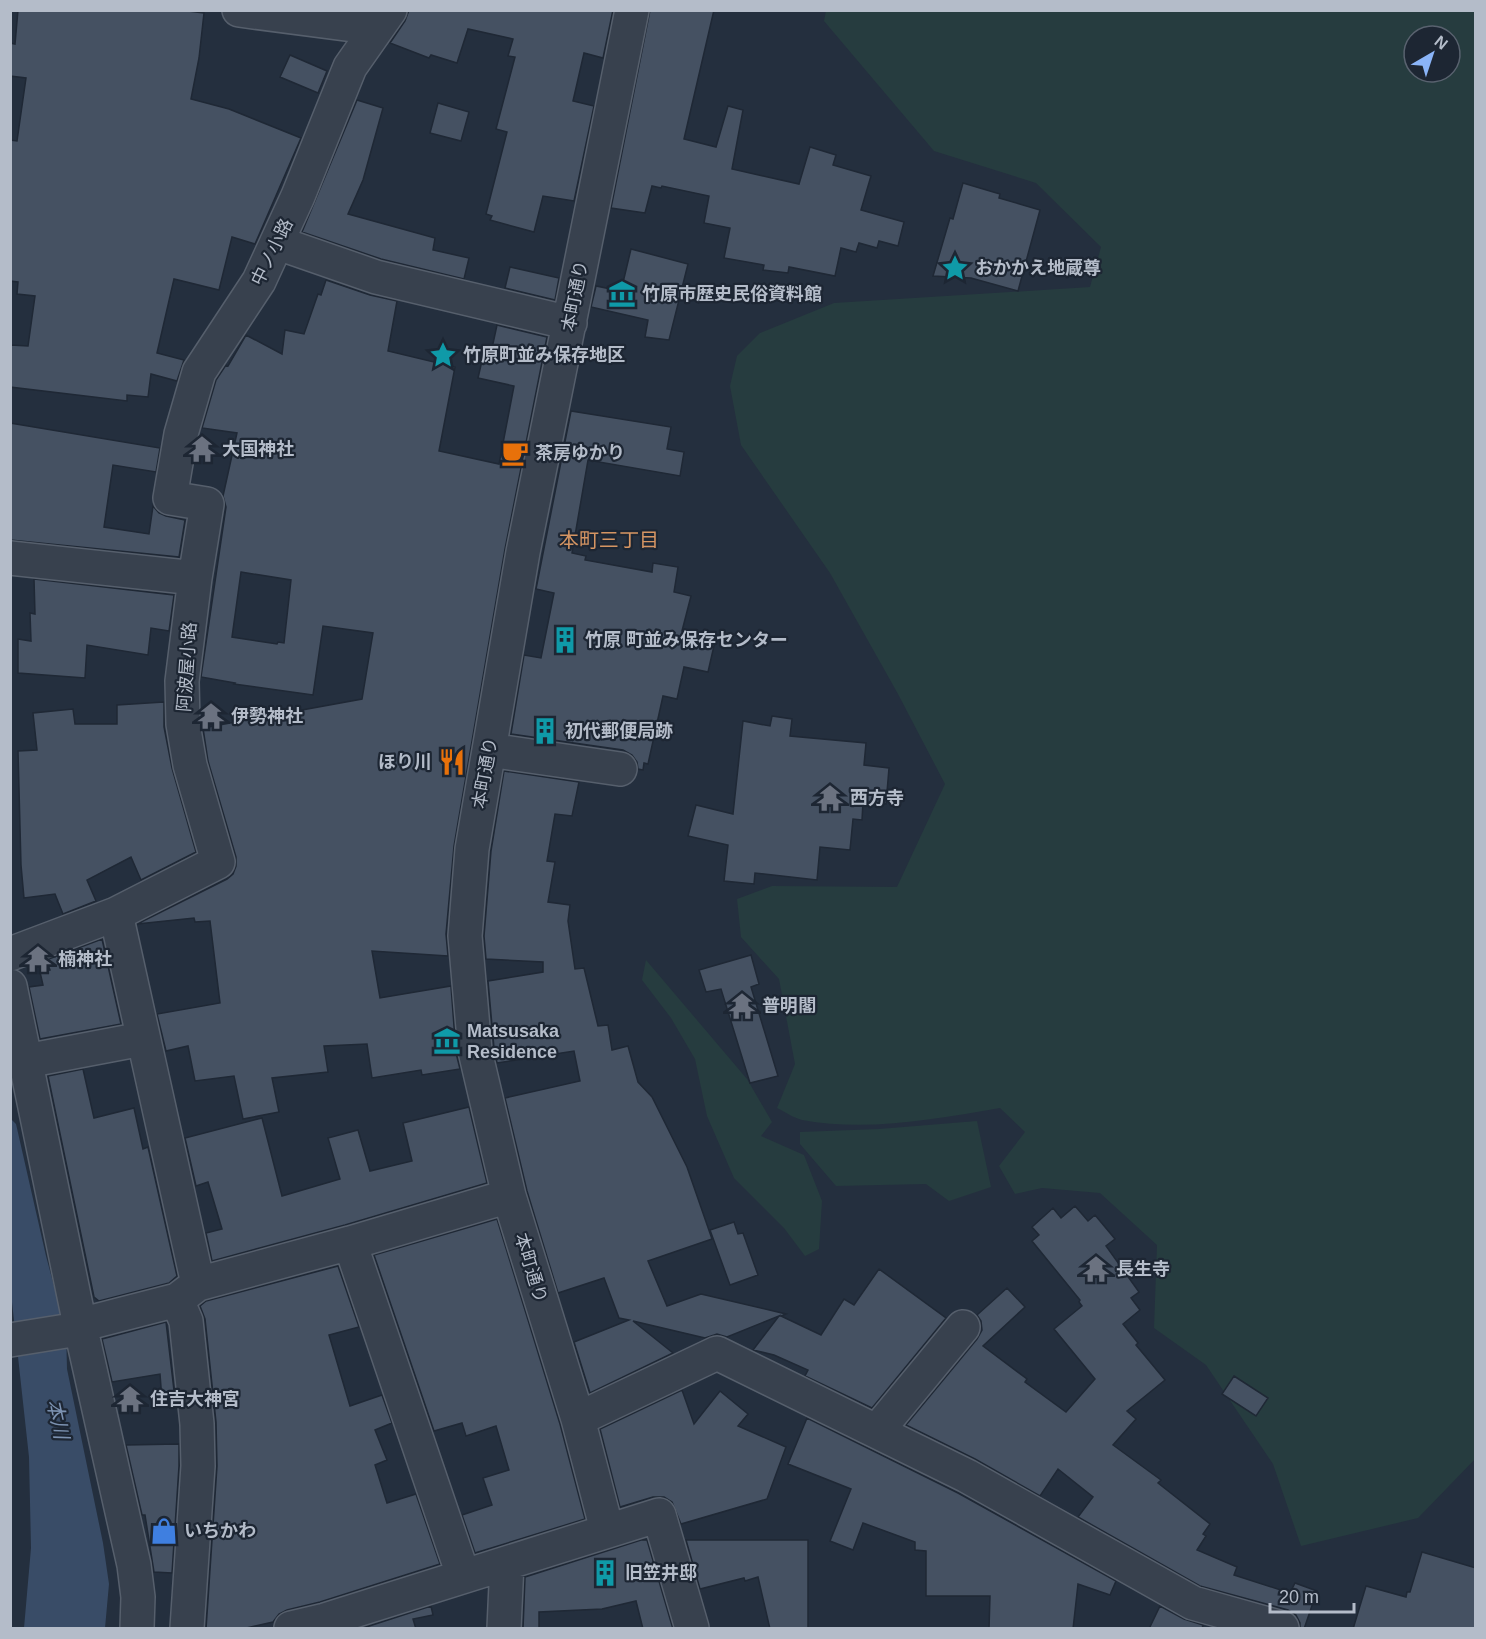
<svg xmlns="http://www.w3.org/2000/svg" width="1486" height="1639" font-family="Arial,'Noto Sans JP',sans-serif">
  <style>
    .green { fill: #263c3f; fill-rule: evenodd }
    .water { fill: #394c67 }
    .building { fill: #455162; stroke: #1f2835; stroke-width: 1.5; fill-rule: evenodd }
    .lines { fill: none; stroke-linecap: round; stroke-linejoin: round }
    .minor-casing { stroke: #565f6c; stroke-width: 36 }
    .minor { stroke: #38414e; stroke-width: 33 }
    .labels { text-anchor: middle; stroke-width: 4.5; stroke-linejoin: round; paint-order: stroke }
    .street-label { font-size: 18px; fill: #b4bcc9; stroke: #1d2633 }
    .poi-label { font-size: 18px; font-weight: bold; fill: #b4bcc9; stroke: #1d2633; text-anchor: start }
    .neighbourhood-label { font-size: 20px; fill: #d59563; stroke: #1d2633 }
    .water-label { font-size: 20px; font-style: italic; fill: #7c92b1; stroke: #1d2633 }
  </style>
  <rect width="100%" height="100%" fill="#242f3e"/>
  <path class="green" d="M 826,11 L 1475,11 L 1476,1458 L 1418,1518 L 1301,1546 L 1273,1464 L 1206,1365 L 1154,1328 L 1157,1245 L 1100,1193 L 1042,1188 L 1015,1194 L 999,1166 L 1025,1132 L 1000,1108 C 936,1119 867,1132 802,1120 C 794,1118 785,1112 777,1108 L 795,1064 L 779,979 L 741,937 L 737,899 L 772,886 L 897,887 L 945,784 L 898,694 L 830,573 L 741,445 L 730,386 L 737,356 L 760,333 L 834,303 L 1090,287 L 1101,247 L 1036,183 L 934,151 L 824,21 ZM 1414,36 L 1450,36 L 1450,72 L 1414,72 Z
    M 646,960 L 747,1079 L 772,1122 L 761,1136 L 804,1155 L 822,1201 L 819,1249 L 805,1256 L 784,1228 L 734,1178 L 707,1116 L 695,1059 L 671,1018 L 642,980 Z
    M 977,1121 L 991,1187 L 949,1201 L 926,1184 L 836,1186 L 800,1144 L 800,1132 L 879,1129 Z"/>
  <path class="water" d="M 10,1118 L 16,1124 L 46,1256 L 66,1331 L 67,1369 L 103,1543 L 109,1584 L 105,1628 L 24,1628 L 31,1548 L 29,1457 L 11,1293 Z"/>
  <path class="building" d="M 18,10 L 180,10 L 204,13 L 199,58 L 191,99 L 229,109 L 301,138 L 255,244 L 232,237 L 219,290 L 174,279 L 157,353 L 184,360 L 177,381 L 151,374 L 148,397 L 127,395 L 127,401 L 10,387 L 10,345 L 28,346 L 35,296 L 17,294 L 18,282 L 10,281 L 10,140 L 17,141 L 26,78 L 10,76 L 10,43 L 15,44 Z
    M 409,10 L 613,10 L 603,58 L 584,53 L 573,101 L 594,106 L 574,201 L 543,196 L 534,232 L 490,220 L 492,216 L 486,214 L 507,132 L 496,129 L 515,57 L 508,56 L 513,39 L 468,29 L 457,63 L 431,55 L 429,58 L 390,43 L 405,21 Z
    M 650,10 L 714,10 L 684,139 L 716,147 L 728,106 L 743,110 L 732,169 L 799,184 L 810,147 L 836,155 L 833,165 L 871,176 L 861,210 L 904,222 L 898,246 L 879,241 L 877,248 L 859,243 L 856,252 L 841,248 L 835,276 L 789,267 L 788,273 L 763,270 L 764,265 L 724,258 L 730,228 L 704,223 L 709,196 L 662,186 L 661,188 L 652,186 L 645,213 L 611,208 Z
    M 290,55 L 327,71 L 318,93 L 280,77 Z
    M 357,100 L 383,108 L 363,180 L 348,214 L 435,238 L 433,250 L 469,258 L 464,279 L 381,259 L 302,232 Z
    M 438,103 L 469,112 L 461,141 L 430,133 Z
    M 963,183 L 1000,194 L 999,198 L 1040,210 L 1018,291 L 971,278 L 933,276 L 950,218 L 953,219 Z
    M 631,249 L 688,264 L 669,340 L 645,337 L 648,320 L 591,307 L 596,286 L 621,291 Z
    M 510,267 L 559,278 L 555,300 L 505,288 Z
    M 326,280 L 370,295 L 397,301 L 388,351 L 455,367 L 439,451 L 499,464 L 514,386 L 478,378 L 484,352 L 491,353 L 497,325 L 547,337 L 505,549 L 454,846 L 446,934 L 448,956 L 372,951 L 380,998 L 451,986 L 456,1053 L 460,1069 L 422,1075 L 421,1070 L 372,1078 L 367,1044 L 324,1046 L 328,1072 L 272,1078 L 279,1112 L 243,1119 L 234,1076 L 195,1081 L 188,1046 L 166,1051 L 157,1014 L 220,1003 L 210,921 L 195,922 L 194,918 L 137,924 L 227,879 L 233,874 L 236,866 L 236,857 L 208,761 L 203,728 L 362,699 L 373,633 L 323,626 L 313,695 L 234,684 L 235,683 L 201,677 L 226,507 L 223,496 L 237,433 L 202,428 L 216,380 L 226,365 L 228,366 L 246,335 L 282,354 L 285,330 L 304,334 L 318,294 L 321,295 ZM 241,572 L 291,580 L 284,643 L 278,642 L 277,644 L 232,637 Z
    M 571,411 L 671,427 L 667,449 L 684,452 L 680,476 L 588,460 L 572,553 L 586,556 L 585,560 L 652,572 L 653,563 L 678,567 L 674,592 L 691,596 L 682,631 L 716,637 L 708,672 L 684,667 L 677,699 L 663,696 L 648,764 L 644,763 L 643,770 L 638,769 L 637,762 L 632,755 L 623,750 L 511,734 L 524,655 L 541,658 L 554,593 L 536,589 Z
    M 10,423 L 160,448 L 156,472 L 113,465 L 104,527 L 149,534 L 153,506 L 159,513 L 166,516 L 185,520 L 179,557 L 10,540 Z
    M 34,579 L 174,595 L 169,631 L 151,628 L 148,655 L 87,645 L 85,678 L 18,673 L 18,639 L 31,641 L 30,613 L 35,614 Z
    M 164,702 L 164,727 L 172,768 L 196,852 L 141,880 L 131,857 L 87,880 L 96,901 L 63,914 L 55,894 L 24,898 L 21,865 L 18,751 L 37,750 L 33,713 L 73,709 L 75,724 L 117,724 L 117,705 Z
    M 772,716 L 792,719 L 790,736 L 866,743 L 864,765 L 889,768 L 886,804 L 863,802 L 862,820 L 853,819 L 850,850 L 820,847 L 817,880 L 755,873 L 754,884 L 724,881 L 728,845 L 688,836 L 696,805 L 733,814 L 743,721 L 770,726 Z
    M 504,771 L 579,782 L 572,816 L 555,814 L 547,861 L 555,862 L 548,902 L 570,905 L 568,921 L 575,969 L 584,968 L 598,1026 L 608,1025 L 612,1050 L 628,1046 L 638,1082 L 652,1097 L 687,1167 L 712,1239 L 648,1261 L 667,1306 L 701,1294 L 786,1314 L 781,1316 L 821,1335 L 844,1299 L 854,1305 L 879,1269 L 946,1318 L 872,1408 L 805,1376 L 808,1370 L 774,1355 L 753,1350 L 779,1316 L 727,1337 L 717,1334 L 705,1338 L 633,1321 L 673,1353 L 590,1393 L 574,1342 L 629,1320 L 619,1318 L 604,1278 L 558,1293 L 527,1191 L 505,1098 L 580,1081 L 574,1051 L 497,1063 L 494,1048 L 488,981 L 543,972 L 543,962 L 486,959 L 484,936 L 491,851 Z
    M 102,939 L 121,1024 L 40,1039 L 29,987 L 43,985 L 40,972 L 50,970 L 46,960 Z
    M 751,955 L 759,984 L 751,987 L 778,1076 L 750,1083 L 721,989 L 706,992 L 699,970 Z
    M 83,1069 L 94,1118 L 134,1108 L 143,1149 L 148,1147 L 177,1276 L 169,1283 L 99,1301 L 94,1297 L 48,1076 Z
    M 469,1107 L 487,1183 L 345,1225 L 212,1261 L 206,1233 L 222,1229 L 208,1182 L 196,1186 L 185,1138 L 262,1118 L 282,1196 L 340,1179 L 328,1138 L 358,1130 L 370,1171 L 412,1161 L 403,1123 Z
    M 1075,1206 L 1088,1221 L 1095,1215 L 1115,1239 L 1106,1246 L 1139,1292 L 1131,1298 L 1140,1310 L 1123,1324 L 1138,1343 L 1136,1345 L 1165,1380 L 1127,1411 L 1136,1419 L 1113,1445 L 1161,1480 L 1158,1483 L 1210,1524 L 1203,1534 L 1206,1536 L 1197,1550 L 1237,1567 L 1234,1575 L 1290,1593 L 1295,1583 L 1317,1591 L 1304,1629 L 1300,1629 L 1300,1623 L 1296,1615 L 1288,1610 L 1200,1586 L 1078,1517 L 1093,1497 L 1058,1469 L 1040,1496 L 975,1459 L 906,1425 L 977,1339 L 982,1330 L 981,1321 L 977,1315 L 1007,1288 L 1025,1307 L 983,1346 L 1027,1379 L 1025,1382 L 1066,1412 L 1095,1379 L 1054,1329 L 1082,1306 L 1079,1302 L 1080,1300 L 1032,1241 L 1039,1235 L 1032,1227 L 1053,1208 L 1061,1218 Z
    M 497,1219 L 560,1424 L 585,1519 L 475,1553 L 462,1515 L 492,1505 L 483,1478 L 509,1470 L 496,1426 L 466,1436 L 462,1423 L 434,1431 L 374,1255 Z
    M 734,1222 L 738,1234 L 743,1233 L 758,1275 L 730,1285 L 710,1230 Z
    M 338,1266 L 359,1327 L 329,1335 L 350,1406 L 382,1395 L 392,1423 L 375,1430 L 387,1460 L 375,1465 L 387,1503 L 416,1494 L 440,1564 L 320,1602 L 287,1610 L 279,1614 L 273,1622 L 242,1629 L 206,1629 L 217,1466 L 216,1422 L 205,1319 L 200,1306 L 206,1301 Z
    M 166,1322 L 175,1399 L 162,1400 L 160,1374 L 112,1382 L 102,1339 Z
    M 1234,1376 L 1268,1398 L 1256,1416 L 1222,1394 Z
    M 682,1390 L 694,1424 L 720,1391 L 748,1414 L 738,1426 L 786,1447 L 767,1499 L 681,1524 L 672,1502 L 664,1497 L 653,1497 L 620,1507 L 600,1429 Z
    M 807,1418 L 958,1493 L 1116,1581 L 1110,1595 L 1078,1584 L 1073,1629 L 989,1629 L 990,1596 L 926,1596 L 926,1551 L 915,1550 L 915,1542 L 863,1523 L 853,1550 L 830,1541 L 851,1489 L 788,1464 Z
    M 179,1444 L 179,1466 L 172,1573 L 154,1572 L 145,1515 L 142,1515 L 126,1445 Z
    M 641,1540 L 647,1540 L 673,1629 L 643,1629 L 636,1601 L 602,1609 L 539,1612 L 539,1629 L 523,1629 L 525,1577 Z
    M 686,1540 L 808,1540 L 808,1629 L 770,1629 L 758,1577 L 745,1581 L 744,1578 L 700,1589 Z
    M 1422,1552 L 1476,1568 L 1476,1629 L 1353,1629 L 1366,1586 L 1406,1597 L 1407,1592 L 1410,1592 Z
    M 431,1606 L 433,1615 L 413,1619 L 416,1629 L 360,1629 Z
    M 1160,1606 L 1184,1619 L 1203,1625 L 1202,1629 L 1149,1629 Z"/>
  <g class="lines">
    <defs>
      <path id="minor" d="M 239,10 L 376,28
        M 278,243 L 376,277 L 570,323
        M 10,558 L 195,578
        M 489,750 L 620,769
        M 116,914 L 198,1284
        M 10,954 L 116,914 L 218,862 L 190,765 L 183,724 L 182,681 L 195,578 L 207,504 L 170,498 L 181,434 L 199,372 L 259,281 L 298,196 L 350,67 L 390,10
        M 10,986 L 80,1325 L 134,1565 L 138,1597 L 137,1628
        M 26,1061 L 142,1039
        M 350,1243 L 463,1575
        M 177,1300 L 186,1321 L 197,1424 L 198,1466 L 187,1628
        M 10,1340 L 66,1331 L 80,1325 L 177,1300 L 198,1284 L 350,1243 L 509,1196
        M 578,1419 L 717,1353 L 967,1476 L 1193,1603 L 1282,1628
        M 877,1431 L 963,1327
        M 607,1530 L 578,1419 L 509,1196 L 475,1051 L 465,936 L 472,849 L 523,552 L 632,10
        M 291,1628 L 325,1620 L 659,1515 L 692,1628
        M 504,1628 L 507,1563"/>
    </defs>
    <use href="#minor" class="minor-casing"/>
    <use href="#minor" class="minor"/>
  </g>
  <defs>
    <symbol id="sight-bare" viewBox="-9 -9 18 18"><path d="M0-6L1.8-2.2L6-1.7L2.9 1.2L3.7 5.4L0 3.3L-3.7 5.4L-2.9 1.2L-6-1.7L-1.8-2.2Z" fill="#0f9aa8" stroke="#1d2633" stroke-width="2.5" paint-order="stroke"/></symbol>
    <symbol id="museum-bare" viewBox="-9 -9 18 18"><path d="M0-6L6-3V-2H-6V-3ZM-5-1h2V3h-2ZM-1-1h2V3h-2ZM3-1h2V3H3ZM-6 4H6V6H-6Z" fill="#0f9aa8" stroke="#1d2633" stroke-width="2.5" paint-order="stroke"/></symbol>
    <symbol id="temple-bare" viewBox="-9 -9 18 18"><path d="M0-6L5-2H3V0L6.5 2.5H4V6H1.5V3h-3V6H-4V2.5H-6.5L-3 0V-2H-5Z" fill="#6b7280" stroke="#1d2633" stroke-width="2.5" paint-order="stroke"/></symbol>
    <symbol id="cafe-bare" viewBox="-9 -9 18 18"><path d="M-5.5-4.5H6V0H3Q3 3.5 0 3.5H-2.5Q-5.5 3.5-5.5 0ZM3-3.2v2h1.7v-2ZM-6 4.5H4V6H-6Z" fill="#e8710a" stroke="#1d2633" stroke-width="2.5" paint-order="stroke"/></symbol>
    <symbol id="building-bare" viewBox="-9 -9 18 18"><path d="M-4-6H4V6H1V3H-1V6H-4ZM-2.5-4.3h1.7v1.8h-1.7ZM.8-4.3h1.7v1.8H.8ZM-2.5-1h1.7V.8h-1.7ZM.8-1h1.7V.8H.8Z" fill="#0f9aa8" stroke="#1d2633" stroke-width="2.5" paint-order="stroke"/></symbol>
    <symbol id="restaurant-bare" viewBox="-9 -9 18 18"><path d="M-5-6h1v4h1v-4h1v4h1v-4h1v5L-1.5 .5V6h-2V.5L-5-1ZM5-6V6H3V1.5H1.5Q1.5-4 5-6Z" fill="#e8710a" stroke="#1d2633" stroke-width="2.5" paint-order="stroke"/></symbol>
    <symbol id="shop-bare" viewBox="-9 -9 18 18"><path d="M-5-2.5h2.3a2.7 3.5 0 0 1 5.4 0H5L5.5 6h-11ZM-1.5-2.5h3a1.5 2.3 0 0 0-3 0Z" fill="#3f7fe0" stroke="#1d2633" stroke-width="2.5" paint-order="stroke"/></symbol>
  </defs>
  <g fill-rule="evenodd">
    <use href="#sight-bare" x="936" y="249" width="38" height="38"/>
    <use href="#museum-bare" x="603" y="275" width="38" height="38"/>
    <use href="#sight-bare" x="424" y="336" width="38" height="38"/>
    <use href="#temple-bare" x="183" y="430" width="38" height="38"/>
    <use href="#cafe-bare" x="496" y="434" width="38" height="38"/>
    <use href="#building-bare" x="546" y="621" width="38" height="38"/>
    <use href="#temple-bare" x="192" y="697" width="38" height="38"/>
    <use href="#building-bare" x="526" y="712" width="38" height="38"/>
    <use href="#restaurant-bare" x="433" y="743" width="38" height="38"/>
    <use href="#temple-bare" x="811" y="779" width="38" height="38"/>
    <use href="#temple-bare" x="19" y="940" width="38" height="38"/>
    <use href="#temple-bare" x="723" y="987" width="38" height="38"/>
    <use href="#museum-bare" x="428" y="1022" width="38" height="38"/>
    <use href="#temple-bare" x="1077" y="1250" width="38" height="38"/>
    <use href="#temple-bare" x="111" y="1380" width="38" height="38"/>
    <use href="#shop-bare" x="145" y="1512" width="38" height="38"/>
    <use href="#building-bare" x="586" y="1554" width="38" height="38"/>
  </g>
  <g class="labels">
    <g class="street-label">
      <text transform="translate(272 252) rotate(-64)" y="6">中ノ小路</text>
      <text transform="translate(575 296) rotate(-79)" y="6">本町通り</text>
      <text transform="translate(187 667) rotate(-86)" y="6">阿波屋小路</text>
      <text transform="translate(485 773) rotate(-80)" y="6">本町通り</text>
      <text transform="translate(531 1268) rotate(73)" y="6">本町通り</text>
    </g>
    <g class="poi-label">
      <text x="975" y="274">おかかえ地蔵尊</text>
      <text x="642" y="300">竹原市歴史民俗資料館</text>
      <text x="463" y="361">竹原町並み保存地区</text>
      <text x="222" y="455">大国神社</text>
      <text x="535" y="459">茶房ゆかり</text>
      <text x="585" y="646">竹原 町並み保存センター</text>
      <text x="231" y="722">伊勢神社</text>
      <text x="565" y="737">初代郵便局跡</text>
      <text x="432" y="768" text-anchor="end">ほり川</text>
      <text x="850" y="804">西方寺</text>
      <text x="58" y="965">楠神社</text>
      <text x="762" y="1012">普明閣</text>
      <text x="467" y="1037">Matsusaka<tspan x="467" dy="21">Residence</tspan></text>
      <text x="1116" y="1275">長生寺</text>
      <text x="150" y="1405">住吉大神宮</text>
      <text x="184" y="1537">いちかわ</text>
      <text x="625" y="1579">旧笠井邸</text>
    </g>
    <g class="neighbourhood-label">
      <text x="609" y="547">本町三丁目</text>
    </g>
    <g class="water-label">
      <text transform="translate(58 1419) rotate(78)" y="7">本川</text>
    </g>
  </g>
  <rect width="1486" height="1639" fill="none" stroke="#b4bcc9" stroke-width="24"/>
  <g transform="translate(1432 54) rotate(39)"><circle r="28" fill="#1d2633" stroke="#59626f" stroke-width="1.5"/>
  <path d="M0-4.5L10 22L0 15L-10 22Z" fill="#8ab4f8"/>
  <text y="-9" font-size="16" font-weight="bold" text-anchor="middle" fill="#b4bcc9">N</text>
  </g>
  <path d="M1270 1603v9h84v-9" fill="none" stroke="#b4bcc9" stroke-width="3"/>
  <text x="1279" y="1603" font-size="18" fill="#b4bcc9" stroke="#1d2633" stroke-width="4.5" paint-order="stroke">20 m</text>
</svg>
